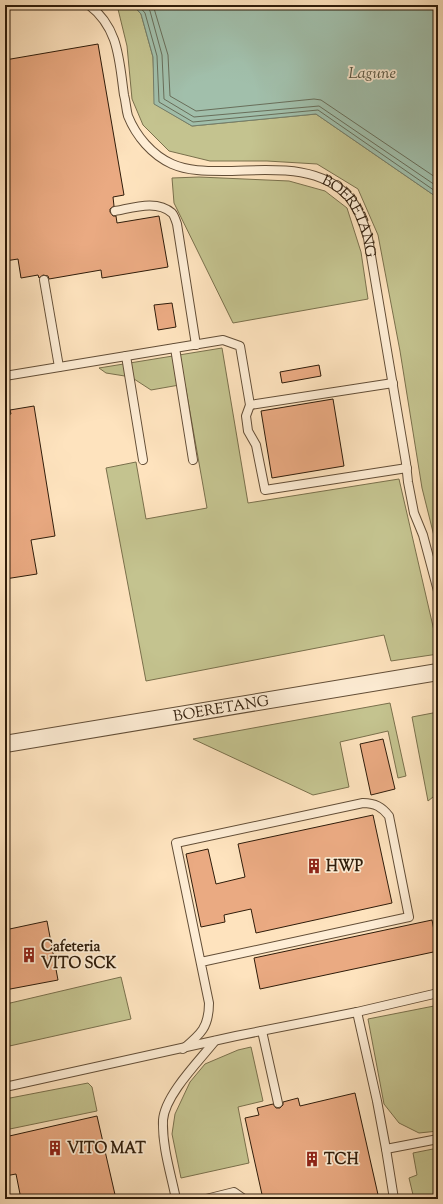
<svg xmlns="http://www.w3.org/2000/svg" width="443" height="1204" font-family="'Sorts Mill Goudy',serif">
  <style>
    .green { fill: #c4c38f; stroke: #7a704c }
    .water { fill: #a1bfab; stroke: #737e6b }
    .lines { fill: none; stroke-linecap: round; stroke-linejoin: round }
    .shore { stroke: #686e5a; stroke-width: 1 }
    .building { fill: #eaaa82; stroke: #2f1c0a }
    .service-casing { stroke: #634e37; stroke-width: 10 }
    .minor-casing { stroke: #634e37; stroke-width: 18 }
    .service { stroke: #feedd5; stroke-width: 8 }
    .minor { stroke: #feedd5; stroke-width: 16 }
    .labels { text-anchor: middle; stroke-width: 3.5; stroke-linejoin: round; paint-order: stroke }
    .street-label { font-size: 15px; fill: #2f1c0a; stroke: #feedd5 }
    .poi-label { font-size: 15px; font-weight: bold; fill: #2f1c0a; stroke: #feedd5; text-anchor: start }
    .water-label { font-size: 16px; font-style: italic; fill: #575542; stroke: #feedd5 }
  </style>
  <rect width="100%" height="100%" fill="#fee3be"/>
  <filter id="stains"><feTurbulence type="fractalNoise" baseFrequency=".005" numOctaves="4"/><feColorMatrix values="0 0 0 0 .2 0 0 0 0 .09 0 0 0 0 .02 0 0 0 .5 -.17"/></filter>
  <radialGradient id="worn" r=".72"><stop offset=".6" stop-color="#630" stop-opacity="0"/><stop offset="1" stop-color="#630" stop-opacity=".3"/></radialGradient>
  <path class="green" d="M 117,5 L 133,5 L 141,14 L 153,57 L 155,104 L 192,126 L 316,114 L 438,198 L 438,552 L 422,488 L 400,351 L 378,235 L 358,189 L 317,164 L 267,161 L 210,161 L 169,151 L 143,125 L 132,99 L 127,46 Z
    M 199,177 L 289,181 L 325,191 L 347,208 L 361,252 L 368,299 L 233,323 L 174,203 L 172,178 Z
    M 222,348 L 248,503 L 399,479 L 438,648 L 438,654 L 391,661 L 384,635 L 146,681 L 106,468 L 136,462 L 146,519 L 207,508 L 185,384 L 151,390 L 131,377 L 106,373 L 99,368 Z
    M 390,703 L 406,776 L 398,778 L 388,731 L 340,742 L 349,787 L 313,795 L 193,739 Z
    M 438,712 L 438,793 L 428,801 L 412,717 Z
    M 121,977 L 131,1019 L 5,1047 L 5,1026 L 9,1025 L 6,1004 Z
    M 434,1006 L 438,1024 L 438,1037 L 434,1038 L 438,1057 L 438,1131 L 419,1133 L 399,1123 L 384,1104 L 368,1019 Z
    M 251,1047 L 263,1101 L 238,1107 L 249,1163 L 181,1178 L 172,1134 L 175,1114 L 190,1082 L 205,1064 L 238,1050 Z
    M 88,1083 L 92,1087 L 97,1111 L 5,1130 L 5,1099 Z
    M 438,1148 L 438,1199 L 414,1199 L 409,1178 L 417,1175 L 413,1153 Z"/>
  <path class="water" d="M 133,5 L 438,5 L 438,198 L 316,114 L 192,126 L 154,104 L 153,57 L 141,14 Z"/>
  <g class="lines">
    <path class="shore" d="M 138,5 L 145,13 L 157,56 L 159,102 L 193,122 L 318,110 L 438,193
      M 145,5 L 150,11 L 162,55 L 164,99 L 194,117 L 319,106 L 438,187
      M 153,5 L 168,55 L 170,96 L 196,111 L 314,99 L 321,100 L 438,179"/>
  </g>
  <path class="building" d="M 98,44 L 124,195 L 113,197 L 114,206 L 110,209 L 110,212 L 113,216 L 116,216 L 117,223 L 159,216 L 168,267 L 102,278 L 101,270 L 49,279 L 48,276 L 43,275 L 39,278 L 38,275 L 21,278 L 18,259 L 5,261 L 5,60 Z
    M 172,303 L 176,327 L 158,330 L 154,305 Z
    M 319,365 L 321,376 L 282,383 L 280,372 Z
    M 333,399 L 344,466 L 272,478 L 261,411 Z
    M 34,406 L 55,536 L 31,540 L 37,574 L 5,579 L 5,415 L 11,414 L 10,410 Z
    M 383,739 L 395,789 L 371,795 L 360,744 Z
    M 373,815 L 392,903 L 256,933 L 251,909 L 224,915 L 225,922 L 201,927 L 186,854 L 208,849 L 216,884 L 245,877 L 238,844 Z
    M 432,920 L 438,951 L 260,989 L 254,958 Z
    M 47,921 L 58,980 L 5,990 L 5,930 Z
    M 355,1093 L 379,1199 L 263,1199 L 245,1118 L 259,1115 L 257,1108 L 273,1104 L 276,1108 L 280,1108 L 283,1105 L 283,1102 L 298,1098 L 300,1106 Z
    M 97,1116 L 116,1199 L 21,1199 L 16,1174 L 5,1176 L 5,1137 Z"/>
  <g class="lines">
    <defs>
      <g id="service">
        <path id="s1" d="M 89,5 C 119,28 119,60 124,95 C 126,102 126,109 128,116 C 136,136 152,155 172,164 C 188,171 206,171 223,171 C 265,171 317,162 349,197 C 359,209 364,224 368,238 L 406,463 L 408,482 L 414,513 L 423,535 L 438,591"/>
        <path d="M 115,211 C 132,208 157,199 172,213 C 174,215 176,221 177,224 L 196,345"/>
        <path d="M 44,280 L 59,367"/>
        <path d="M 175,348 L 193,460"/>
        <path d="M 126,356 L 143,460"/>
        <path d="M 5,376 L 223,340 L 240,346 L 250,405 L 246,416 L 248,431 L 256,445 L 265,490 L 407,468"/>
        <path d="M 250,405 L 393,383"/>
        <path d="M 357,1012 L 377,1101 L 386,1149 L 438,1139"/>
        <path d="M 262,1031 L 278,1103"/>
        <path d="M 183,1049 C 201,1034 209,1027 209,1003 L 176,843 L 363,803 C 375,803 382,807 389,816 L 409,917 L 201,962"/>
        <path d="M 5,1087 L 236,1036 L 357,1012 L 438,993"/>
        <path d="M 386,1149 L 394,1199"/>
        <path d="M 176,1199 C 171,1174 162,1147 163,1120 C 165,1095 199,1061 215,1041"/>
        <path d="M 206,1199 L 234,1192 L 244,1199"/>
      </g>
      <g id="minor">
        <path id="s2" d="M 5,744 L 438,672"/>
      </g>
    </defs>
    <use href="#service" class="service-casing"/>
    <use href="#minor" class="minor-casing"/>
    <use href="#service" class="service"/>
    <use href="#minor" class="minor"/>
  </g>
  <defs>
    <symbol id="building-bare" viewBox="-9 -9 18 18"><path d="M-4-6H4V6H1V3H-1V6H-4ZM-2.5-4.3h1.7v1.8h-1.7ZM.8-4.3h1.7v1.8H.8ZM-2.5-1h1.7V.8h-1.7ZM.8-1h1.7V.8H.8Z" fill="#8f2418" stroke="#feedd5" stroke-width="2.5" paint-order="stroke"/></symbol>
  </defs>
  <g fill-rule="evenodd">
    <use href="#building-bare" x="303" y="855" width="22" height="22"/>
    <use href="#building-bare" x="18" y="944" width="22" height="22"/>
    <use href="#building-bare" x="44" y="1137" width="22" height="22"/>
    <use href="#building-bare" x="301" y="1148" width="22" height="22"/>
  </g>
  <g class="labels">
    <g class="street-label">
      <text dy="5" stroke="none"><textPath href="#s1" startOffset="389">BOERETANG</textPath></text>
      <text dy="5" stroke="none"><textPath href="#s2" startOffset="219">BOERETANG</textPath></text>
    </g>
    <g class="poi-label">
      <text x="326" y="871">HWP</text>
      <text x="41" y="951">Cafeteria<tspan x="41" dy="17">VITO SCK</tspan></text>
      <text x="67" y="1153">VITO MAT</text>
      <text x="324" y="1164">TCH</text>
    </g>
    <g class="water-label">
      <text x="372" y="78">Lagune</text>
    </g>
  </g>
  <rect width="443" height="1204" fill="none" stroke="#fee3be" stroke-width="20"/>
  <rect x="6" y="6" width="431" height="1192" fill="none" stroke="#2f1c0a" stroke-width="2"/>
  <rect x="10" y="10" width="423" height="1184" fill="none" stroke="#2f1c0a"/>
  <rect width="100%" height="100%" filter="url(#stains)"/>
  <rect width="100%" height="100%" fill="url(#worn)"/>
</svg>
